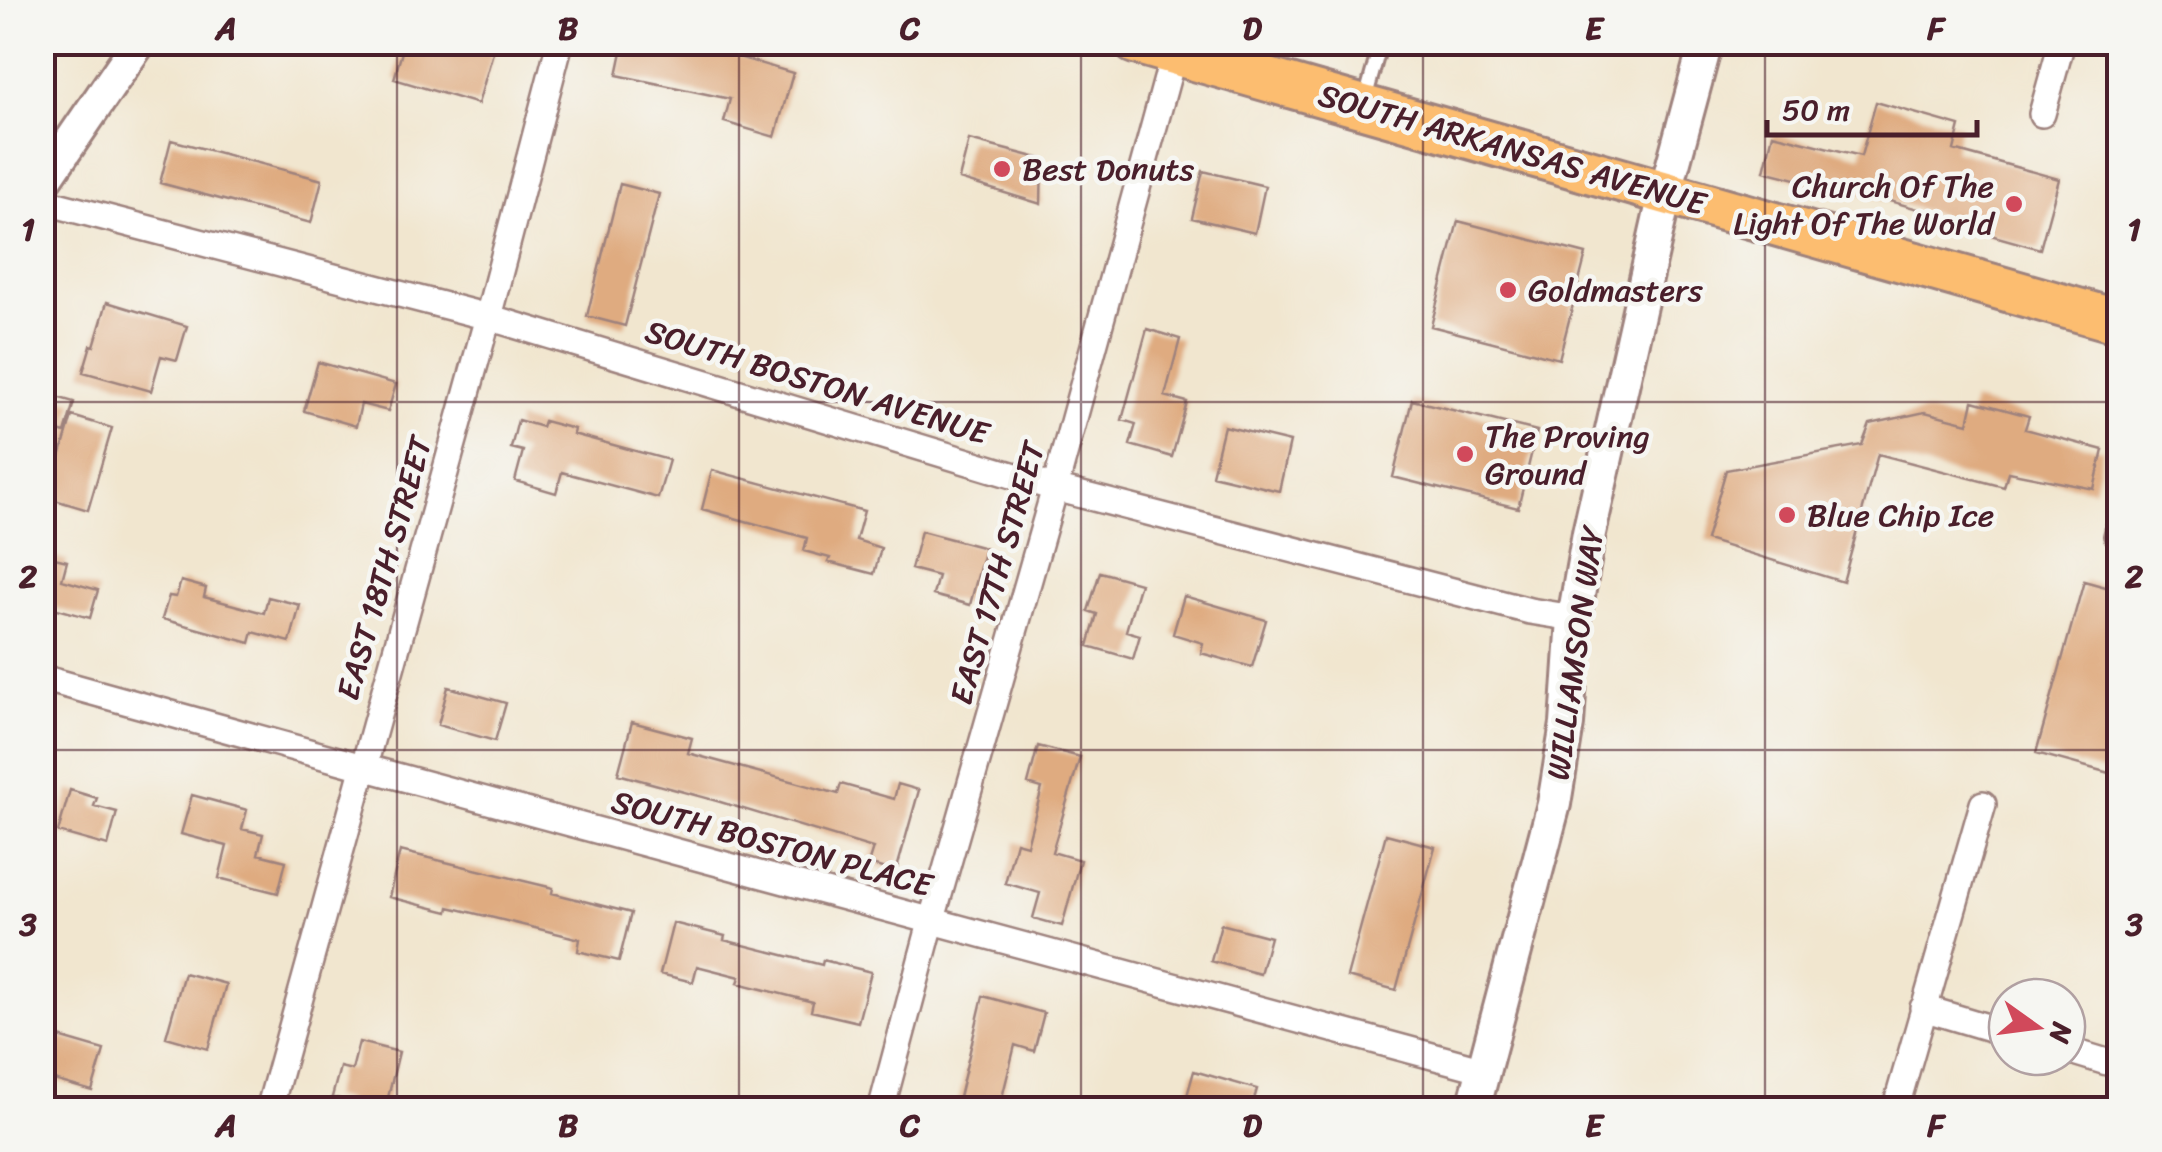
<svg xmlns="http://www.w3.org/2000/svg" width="2162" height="1152" font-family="Sriracha,sans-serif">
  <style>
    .building { fill: #dfab80 }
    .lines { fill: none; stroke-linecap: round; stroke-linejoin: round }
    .service-casing { stroke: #9e827d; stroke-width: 18 }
    .minor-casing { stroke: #9e827d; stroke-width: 30 }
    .tertiary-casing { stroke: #9e827d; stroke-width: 38 }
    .trunk-casing { stroke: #9e827d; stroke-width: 48 }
    .service { stroke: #fff; stroke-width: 12 }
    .minor { stroke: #fff; stroke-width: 25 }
    .tertiary { stroke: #fff; stroke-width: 32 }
    .trunk { stroke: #fcbd6f; stroke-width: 42 }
    .grid { fill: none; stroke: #4a1f2b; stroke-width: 2.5; stroke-opacity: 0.55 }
    .poi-dot { fill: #d1495b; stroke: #f6f6f2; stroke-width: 4 }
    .labels { text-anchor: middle; stroke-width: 9; stroke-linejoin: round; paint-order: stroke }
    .street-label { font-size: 32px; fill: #4a1f2b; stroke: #f6f6f2 }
    .poi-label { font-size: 32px; fill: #4a1f2b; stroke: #f6f6f2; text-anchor: start }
    .neatline { fill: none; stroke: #4a1f2b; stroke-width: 4 }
    .grid-label { font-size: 32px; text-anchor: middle; font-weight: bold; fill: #4a1f2b }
  </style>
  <rect width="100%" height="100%" fill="#f6f6f2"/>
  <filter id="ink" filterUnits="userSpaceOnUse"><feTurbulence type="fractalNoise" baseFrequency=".01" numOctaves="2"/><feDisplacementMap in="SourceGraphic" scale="20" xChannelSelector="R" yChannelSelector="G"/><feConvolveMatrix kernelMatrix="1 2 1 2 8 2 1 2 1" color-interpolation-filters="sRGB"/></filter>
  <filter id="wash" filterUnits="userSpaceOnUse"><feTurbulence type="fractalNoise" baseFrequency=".0048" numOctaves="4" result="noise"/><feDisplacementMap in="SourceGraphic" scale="40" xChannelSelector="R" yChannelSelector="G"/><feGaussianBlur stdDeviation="2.25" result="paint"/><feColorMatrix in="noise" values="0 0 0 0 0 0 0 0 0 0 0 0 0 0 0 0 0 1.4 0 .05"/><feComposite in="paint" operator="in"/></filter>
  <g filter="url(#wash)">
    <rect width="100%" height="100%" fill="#f1e6cf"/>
    <g id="blocks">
      <path class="building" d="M 405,42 L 496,42 L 478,104 L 394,79 Z
        M 624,42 L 670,42 L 735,56 L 793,73 L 775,137 L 724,122 L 730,99 L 617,75 Z
        M 1876,102 L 1960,126 L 1954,150 L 2059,179 L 2040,249 L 1969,229 L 1971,224 L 1844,188 L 1843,191 L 1764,171 L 1773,134 L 1861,156 Z
        M 171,140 L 322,180 L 311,223 L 160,183 Z
        M 969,140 L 1042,159 L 1041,204 L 959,179 Z
        M 1203,171 L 1265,186 L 1255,233 L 1192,218 Z
        M 620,184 L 659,194 L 625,326 L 587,316 Z
        M 1458,221 L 1586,254 L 1559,359 L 1431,326 Z
        M 107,302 L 187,326 L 177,360 L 161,356 L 151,391 L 83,372 L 91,345 L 94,346 Z
        M 1147,329 L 1180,339 L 1165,396 L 1187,402 L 1172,457 L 1130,445 L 1136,424 L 1122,420 Z
        M 318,362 L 396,384 L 388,411 L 361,404 L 356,426 L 304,411 Z
        M 46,394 L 74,402 L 65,433 L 42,427 L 42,406 Z
        M 1412,400 L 1537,431 L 1518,508 L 1393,477 Z
        M 1973,401 L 2029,416 L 2025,429 L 2103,450 L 2094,489 L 2008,472 L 2004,487 L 1878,454 L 1843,582 L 1706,540 L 1726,470 L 1862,445 L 1870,424 L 1925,412 L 1968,423 Z
        M 72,416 L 112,428 L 88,510 L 48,498 Z
        M 518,420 L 542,427 L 544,421 L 574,429 L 573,434 L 669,460 L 658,498 L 562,472 L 556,493 L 515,481 L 523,451 L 511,448 Z
        M 1224,426 L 1290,442 L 1279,491 L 1212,475 Z
        M 712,470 L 864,511 L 856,540 L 881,548 L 874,574 L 828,562 L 830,558 L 804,551 L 807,538 L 702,509 Z
        M 921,531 L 985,548 L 970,605 L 933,595 L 938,576 L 911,569 Z
        M 42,555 L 67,561 L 62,580 L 98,590 L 90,618 L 54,608 L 49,625 L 42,624 Z
        M 1100,572 L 1140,583 L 1126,631 L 1140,635 L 1133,659 L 1088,646 L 1097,614 L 1088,611 Z
        M 181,581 L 206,588 L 204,597 L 264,613 L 268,597 L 300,605 L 290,642 L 253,632 L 250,643 L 162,619 L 169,596 L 176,597 Z
        M 2084,581 L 2120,591 L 2120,776 L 2036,753 Z
        M 1184,596 L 1266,620 L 1252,667 L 1201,653 L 1203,643 L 1173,634 Z
        M 448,687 L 506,703 L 495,741 L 438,725 Z
        M 632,722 L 692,738 L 688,753 L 838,794 L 841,784 L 894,799 L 898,784 L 919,790 L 896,872 L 868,864 L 873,848 L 717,801 L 618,774 Z
        M 1038,746 L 1080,757 L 1052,852 L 1080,860 L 1062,926 L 1033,918 L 1040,893 L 1005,883 L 1016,842 L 1027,845 L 1042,788 L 1028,784 Z
        M 70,790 L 97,798 L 94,806 L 117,812 L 108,846 L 58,832 Z
        M 192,795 L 247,810 L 242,829 L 263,834 L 258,854 L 286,861 L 278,893 L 219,878 L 227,846 L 181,834 Z
        M 1386,834 L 1435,847 L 1396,990 L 1347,977 Z
        M 400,851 L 553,888 L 552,893 L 631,913 L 619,961 L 578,951 L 580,939 L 449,907 L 448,912 L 389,897 Z
        M 673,923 L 725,936 L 724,940 L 822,965 L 823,960 L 871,972 L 858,1022 L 811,1011 L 813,1002 L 738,983 L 740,977 L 697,966 L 693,982 L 660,974 Z
        M 1221,924 L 1270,937 L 1260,974 L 1211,961 Z
        M 184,973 L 226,984 L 208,1049 L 166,1037 Z
        M 983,996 L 1044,1013 L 1034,1051 L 1015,1045 L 999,1110 L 956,1110 Z
        M 59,1037 L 104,1050 L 92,1091 L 47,1078 Z
        M 359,1042 L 399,1052 L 385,1110 L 345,1110 L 347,1101 L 332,1097 L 340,1067 L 352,1070 Z
        M 1194,1071 L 1257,1089 L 1251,1110 L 1183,1110 Z"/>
    </g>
  </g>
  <g filter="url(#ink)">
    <use href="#blocks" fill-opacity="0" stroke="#9e827d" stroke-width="2.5"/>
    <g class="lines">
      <defs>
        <path id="service" d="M 1364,103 L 1381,42
          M 2120,497 L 2111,536 L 2120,547"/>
        <path id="minor" d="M 2042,114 L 2062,42
          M 42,201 L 488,317 L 1055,488 L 1530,611 L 1574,618
          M 42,678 L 363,767 L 1484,1070
          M 1923,1008 L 2007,1033
          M 2067,1050 L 2120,1066
          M 269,1110 L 488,317 L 560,42
          M 881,1110 L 932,919 L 1055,488 L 1174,53
          M 1895,1110 L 1983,804"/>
        <path id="tertiary" d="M 42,184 L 139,42
          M 1473,1110 L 1554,804 L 1567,724 L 1574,618 L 1589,533 L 1665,194 L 1706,42"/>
        <path id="trunk" d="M 1135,42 L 2120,322"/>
      </defs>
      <use href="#service" class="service-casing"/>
      <use href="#minor" class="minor-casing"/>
      <use href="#tertiary" class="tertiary-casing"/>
      <use href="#trunk" class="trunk-casing"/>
      <use href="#service" class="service"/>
      <use href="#minor" class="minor"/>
      <use href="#tertiary" class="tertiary"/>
      <use href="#trunk" class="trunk"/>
    </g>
  </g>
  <path class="grid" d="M 397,42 L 397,1110M 739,42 L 739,1110M 1081,42 L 1081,1110M 1423,42 L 1423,1110M 1765,42 L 1765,1110M 42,402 L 2120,402M 42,750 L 2120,750"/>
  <g class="poi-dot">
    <circle cx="1002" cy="169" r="10"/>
    <circle cx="2014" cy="204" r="10"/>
    <circle cx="1508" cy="290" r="10"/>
    <circle cx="1465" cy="454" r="10"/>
    <circle cx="1787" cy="515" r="10"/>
  </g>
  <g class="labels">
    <g class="street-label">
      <text transform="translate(1512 149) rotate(16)" y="11">SOUTH ARKANSAS AVENUE</text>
      <text transform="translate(817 382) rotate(17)" y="11">SOUTH BOSTON AVENUE</text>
      <text transform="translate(384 568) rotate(-74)" y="11">EAST 18TH STREET</text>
      <text transform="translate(997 573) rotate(-74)" y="11">EAST 17TH STREET</text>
      <text transform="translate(1575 653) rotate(-82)" y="11">WILLIAMSON WAY</text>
      <text transform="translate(772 843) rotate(15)" y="11">SOUTH BOSTON PLACE</text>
    </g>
    <g class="poi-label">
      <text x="1022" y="180">Best Donuts</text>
      <text x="1994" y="197" text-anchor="end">Church Of The<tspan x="1994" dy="37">Light Of The World</tspan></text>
      <text x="1528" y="301">Goldmasters</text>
      <text x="1485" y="447">The Proving<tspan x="1485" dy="37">Ground</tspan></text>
      <text x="1807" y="526">Blue Chip Ice</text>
    </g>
  </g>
  <rect width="2162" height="1152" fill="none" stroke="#f6f6f2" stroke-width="110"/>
  <g transform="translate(2037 1027) rotate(104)"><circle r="48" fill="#f6f6f2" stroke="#b1a0a2" stroke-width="2.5"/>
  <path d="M0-8L18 38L0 25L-18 38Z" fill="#d1495b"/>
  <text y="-15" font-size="28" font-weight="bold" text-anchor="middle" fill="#4a1f2b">N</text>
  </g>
  <path d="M1767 120v15h210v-15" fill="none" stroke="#4a1f2b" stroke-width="5"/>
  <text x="1782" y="120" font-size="30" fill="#4a1f2b" stroke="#f6f6f2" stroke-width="8" paint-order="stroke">50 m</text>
  <rect x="55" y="55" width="2052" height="1042" class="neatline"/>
  <g class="grid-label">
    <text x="226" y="39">A</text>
    <text x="568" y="39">B</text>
    <text x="910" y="39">C</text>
    <text x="1252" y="39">D</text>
    <text x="1594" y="39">E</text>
    <text x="1936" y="39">F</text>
    <text x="28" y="240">1</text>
    <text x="2134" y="240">1</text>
    <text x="28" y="587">2</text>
    <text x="2134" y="587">2</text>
    <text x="28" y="935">3</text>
    <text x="2134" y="935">3</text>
    <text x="226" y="1136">A</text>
    <text x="568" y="1136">B</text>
    <text x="910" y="1136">C</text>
    <text x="1252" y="1136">D</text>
    <text x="1594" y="1136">E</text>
    <text x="1936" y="1136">F</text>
  </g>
</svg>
